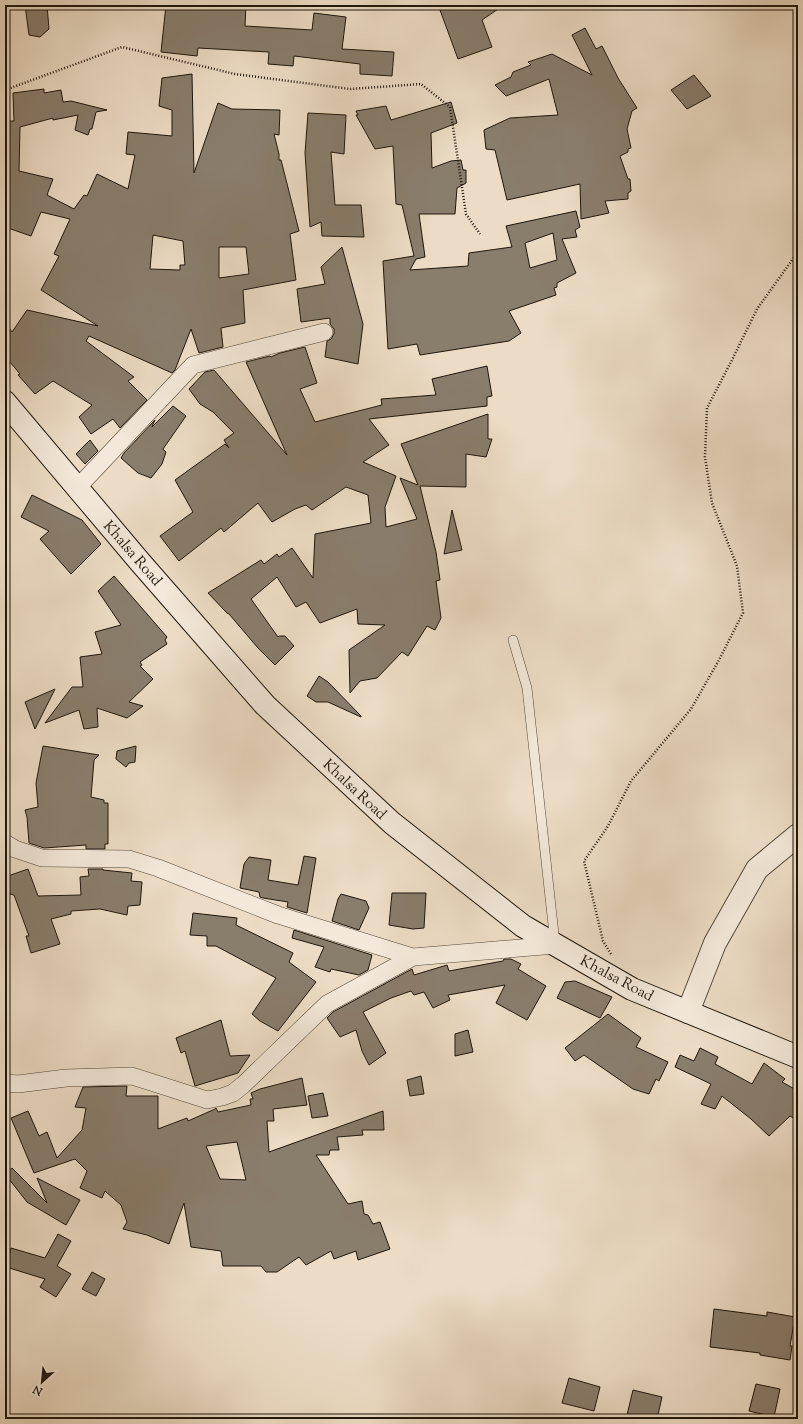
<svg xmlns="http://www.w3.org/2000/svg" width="803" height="1424" font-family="'Sorts Mill Goudy',serif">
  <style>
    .building { fill: #897d6c; stroke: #1e160c; fill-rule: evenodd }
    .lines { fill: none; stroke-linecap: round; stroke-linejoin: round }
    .service-casing { stroke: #52483a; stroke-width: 10 }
    .minor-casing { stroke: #52483a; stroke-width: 18 }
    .tertiary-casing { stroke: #52483a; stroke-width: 24 }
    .secondary-casing { stroke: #1e160c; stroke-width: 24 }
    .path { stroke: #1e160c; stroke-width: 2.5; stroke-dasharray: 1 2; stroke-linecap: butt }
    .service { stroke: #f3e8d9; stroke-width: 9 }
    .minor { stroke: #f3e8d9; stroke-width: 17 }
    .tertiary { stroke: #f3e8d9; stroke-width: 22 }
    .secondary { stroke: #f3e8d9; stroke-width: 22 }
    .labels { text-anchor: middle; stroke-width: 3.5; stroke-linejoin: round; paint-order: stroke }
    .street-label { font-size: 15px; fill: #1e160c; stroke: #f3e8d9 }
  </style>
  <rect width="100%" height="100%" fill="#ecdcc5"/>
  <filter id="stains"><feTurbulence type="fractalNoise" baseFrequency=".005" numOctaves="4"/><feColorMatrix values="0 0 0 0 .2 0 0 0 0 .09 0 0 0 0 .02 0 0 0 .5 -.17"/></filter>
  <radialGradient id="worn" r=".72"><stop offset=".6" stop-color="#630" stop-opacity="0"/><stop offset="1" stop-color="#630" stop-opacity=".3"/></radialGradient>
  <path class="building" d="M 25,5 L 47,5 L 49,29 L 40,37 L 29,35 Z
    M 166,5 L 246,5 L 245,26 L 312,30 L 314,13 L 346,17 L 342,49 L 394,52 L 392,76 L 360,74 L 360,64 L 294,56 L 293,66 L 268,64 L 269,52 L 198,48 L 197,56 L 161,52 Z
    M 453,5 L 504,5 L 482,20 L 492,47 L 458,59 L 440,10 Z
    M 585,28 L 596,49 L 602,46 L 618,78 L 637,108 L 632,111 L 627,129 L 631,148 L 628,149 L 628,152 L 620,156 L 628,179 L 630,179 L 631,191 L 628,193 L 628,199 L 605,201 L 609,213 L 581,219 L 580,184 L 507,200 L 495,150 L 486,149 L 484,130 L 510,118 L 558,115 L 549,79 L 506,96 L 495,85 L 511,77 L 513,72 L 531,65 L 528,62 L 552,54 L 592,75 L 572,35 Z
    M 192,74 L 194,173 L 218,103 L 232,109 L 280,110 L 279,135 L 274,134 L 279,154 L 279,160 L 281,160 L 299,231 L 290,234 L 296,280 L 243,290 L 245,323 L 221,328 L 223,347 L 199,353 L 191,329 L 175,370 L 172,373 L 89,336 L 86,341 L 134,377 L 128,381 L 147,400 L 120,428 L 113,419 L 91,434 L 79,417 L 92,405 L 53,381 L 35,394 L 18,375 L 20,374 L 5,356 L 5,322 L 12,332 L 27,310 L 98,326 L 41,290 L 59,256 L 54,254 L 70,219 L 41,212 L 31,236 L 5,227 L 5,131 L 8,121 L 14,121 L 13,93 L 44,89 L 44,93 L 61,90 L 63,102 L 71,101 L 107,110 L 96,112 L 92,129 L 90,129 L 88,135 L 75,130 L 78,115 L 53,120 L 53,118 L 20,127 L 19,171 L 53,179 L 47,195 L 74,209 L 84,195 L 87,196 L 97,174 L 128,189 L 135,155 L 126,154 L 128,132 L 172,136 L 172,110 L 159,106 L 162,78 ZM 153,235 L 183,241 L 185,265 L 180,265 L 180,270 L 150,269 ZM 219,247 L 246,247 L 249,274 L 219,278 Z
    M 694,75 L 711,96 L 687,109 L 671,90 Z
    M 451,102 L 457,123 L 431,133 L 432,168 L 451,161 L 461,160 L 463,170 L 466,170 L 466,183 L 457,188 L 455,214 L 419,214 L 425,257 L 416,259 L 410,270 L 468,266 L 469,253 L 512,247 L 506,226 L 576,211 L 580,227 L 575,230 L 577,237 L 562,239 L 576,273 L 557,283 L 557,287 L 554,288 L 556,295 L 509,311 L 521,333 L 509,341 L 420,355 L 417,344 L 388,349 L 383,261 L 414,256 L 402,205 L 396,204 L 393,146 L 375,149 L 356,115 L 358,115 L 356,111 L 386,106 L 391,120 ZM 553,233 L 557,260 L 530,268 L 525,243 Z
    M 308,113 L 346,115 L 344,154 L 331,152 L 335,205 L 361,205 L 364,237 L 322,236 L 321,222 L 310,227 L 305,153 Z
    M 342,247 L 363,324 L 358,364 L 325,357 L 327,341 L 331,339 L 334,334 L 334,329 L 330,324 L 330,318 L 301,322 L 297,289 L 325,284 L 321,267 Z
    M 305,347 L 317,383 L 300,389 L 315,422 L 382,405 L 381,399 L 436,395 L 432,379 L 487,366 L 492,396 L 487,397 L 487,406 L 369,419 L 389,445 L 363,462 L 396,476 L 385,507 L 386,527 L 417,519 L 400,478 L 418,485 L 401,444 L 488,414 L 488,439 L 492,439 L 486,457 L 466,454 L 466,487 L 420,486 L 436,552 L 440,580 L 436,581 L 441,618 L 435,630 L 427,626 L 408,656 L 402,652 L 377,678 L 360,681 L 350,693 L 349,650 L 385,625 L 358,624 L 357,609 L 320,623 L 306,602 L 296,607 L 277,577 L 251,599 L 278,637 L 279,636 L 285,636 L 294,646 L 275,665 L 258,648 L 229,614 L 227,613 L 208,593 L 261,560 L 264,564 L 277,554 L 279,557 L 292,548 L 313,578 L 315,534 L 371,523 L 368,495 L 346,487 L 312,510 L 306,505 L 295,509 L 272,522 L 258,503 L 224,532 L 221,528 L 179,561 L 160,536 L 193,512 L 175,480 L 225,444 L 229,448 L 224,440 L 234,433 L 213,412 L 200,404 L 189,389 L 205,372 L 214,370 L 287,455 L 246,362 L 270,356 L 271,357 L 280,353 Z
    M 173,406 L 186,416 L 163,449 L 166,452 L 162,464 L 151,478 L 138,473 L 121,458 L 124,453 L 155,420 L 152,427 Z
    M 90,440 L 98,451 L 85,464 L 76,454 Z
    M 32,495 L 82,520 L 101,544 L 71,574 L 40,539 L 49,531 L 21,517 Z
    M 452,510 L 462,550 L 444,554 Z
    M 114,576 L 167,637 L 165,640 L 167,644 L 140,662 L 142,665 L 140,666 L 153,679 L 129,702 L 143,706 L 127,718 L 97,708 L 98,727 L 84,729 L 79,710 L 45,723 L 72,687 L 83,687 L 80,657 L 102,654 L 95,632 L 121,625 L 98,591 Z
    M 319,676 L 328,682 L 361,716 L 361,717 L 328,702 L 316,702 L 307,696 Z
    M 55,689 L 35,729 L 25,702 Z
    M 43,746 L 99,755 L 94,760 L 91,797 L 104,800 L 104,803 L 108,803 L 108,844 L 105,844 L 105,849 L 86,849 L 86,845 L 44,848 L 29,843 L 27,817 L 25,810 L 38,807 L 36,783 Z
    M 136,746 L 135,762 L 129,763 L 126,767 L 116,759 L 117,751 Z
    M 304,856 L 316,858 L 307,913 L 287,907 L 288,902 L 263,898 L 260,897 L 259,892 L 240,888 L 244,864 L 249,857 L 271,860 L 268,880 L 298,885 Z
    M 28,869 L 38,896 L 81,895 L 80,877 L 89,876 L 88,869 L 103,869 L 103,870 L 132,873 L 131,881 L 142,882 L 140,905 L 128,906 L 127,915 L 100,909 L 71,911 L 71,914 L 51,919 L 60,944 L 31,953 L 26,936 L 29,936 L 14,895 L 10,894 L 5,883 L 5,877 Z
    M 392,893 L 426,893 L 424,928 L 413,929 L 389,925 Z
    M 341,894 L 366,901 L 369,908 L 359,930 L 332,921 L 338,899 Z
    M 193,913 L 237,918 L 236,925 L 293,953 L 289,962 L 316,982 L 278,1031 L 260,1021 L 252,1014 L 276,978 L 216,946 L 207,946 L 207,936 L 190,935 Z
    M 294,930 L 372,955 L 368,970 L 359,975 L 331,969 L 330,972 L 315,967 L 324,947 L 292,938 Z
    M 504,959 L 511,959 L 521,964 L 518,969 L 546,986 L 527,1020 L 496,1003 L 505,985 L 448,995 L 450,1000 L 433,1008 L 424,992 L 414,995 L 411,991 L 391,998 L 363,1012 L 386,1053 L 369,1065 L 362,1051 L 356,1030 L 340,1037 L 327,1018 L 333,1012 L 412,969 L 414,975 L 447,965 L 449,971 L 503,961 Z
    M 575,981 L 612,997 L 600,1018 L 557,998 L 565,982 Z
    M 608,1014 L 641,1038 L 636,1047 L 668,1062 L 659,1081 L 656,1079 L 649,1094 L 633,1089 L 584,1055 L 575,1061 L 565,1048 Z
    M 221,1020 L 230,1056 L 250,1055 L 238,1073 L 195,1086 L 185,1051 L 181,1053 L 176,1038 Z
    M 468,1030 L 473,1052 L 455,1056 L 455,1034 Z
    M 700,1048 L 718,1057 L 715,1064 L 752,1084 L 764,1063 L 785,1079 L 782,1082 L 798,1091 L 798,1121 L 790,1116 L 769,1136 L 751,1119 L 722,1096 L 715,1109 L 701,1104 L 711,1084 L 675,1067 L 680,1055 L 694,1061 Z
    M 421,1076 L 424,1094 L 410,1096 L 407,1080 Z
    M 302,1078 L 307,1105 L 273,1109 L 274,1121 L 267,1121 L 269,1152 L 383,1111 L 384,1130 L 362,1130 L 363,1135 L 337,1137 L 339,1150 L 330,1150 L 329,1155 L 316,1155 L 348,1204 L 362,1201 L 364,1214 L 368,1215 L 373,1224 L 380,1222 L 390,1249 L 358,1260 L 356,1251 L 334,1259 L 331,1251 L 306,1265 L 299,1257 L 277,1272 L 266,1272 L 261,1266 L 223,1266 L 221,1251 L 191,1247 L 184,1203 L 169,1244 L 147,1235 L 123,1229 L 127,1222 L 121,1205 L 105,1191 L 102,1198 L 80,1188 L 87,1171 L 75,1159 L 34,1173 L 11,1118 L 28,1111 L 39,1136 L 47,1132 L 57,1158 L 82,1130 L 86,1108 L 75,1107 L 83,1087 L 127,1086 L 126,1096 L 158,1096 L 158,1129 L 187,1118 L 188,1121 L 215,1109 L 216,1108 L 218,1112 L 251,1105 L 250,1099 L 253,1099 L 251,1093 L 260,1089 ZM 237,1142 L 246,1180 L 220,1179 L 206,1146 Z
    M 323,1093 L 328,1116 L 312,1118 L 308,1096 Z
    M 12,1168 L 47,1203 L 37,1178 L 80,1200 L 66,1225 L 27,1202 L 5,1174 Z
    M 58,1234 L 71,1241 L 57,1266 L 71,1274 L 56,1297 L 40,1287 L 45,1279 L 6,1267 L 11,1248 L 45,1258 Z
    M 92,1272 L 105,1279 L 96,1296 L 82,1289 Z
    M 714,1309 L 767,1316 L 767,1312 L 795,1317 L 790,1346 L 792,1346 L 790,1360 L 760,1355 L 760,1353 L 710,1347 Z
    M 569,1378 L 600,1387 L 594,1411 L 562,1403 Z
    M 756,1384 L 780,1389 L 774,1417 L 749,1411 Z
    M 633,1390 L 662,1397 L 657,1419 L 626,1419 Z"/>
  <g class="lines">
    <defs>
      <path id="service" d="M 513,640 L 527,688 L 555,943"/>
      <path id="minor" d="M 78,487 L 193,365 L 324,332
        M 5,843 L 15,849 L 42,858 L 129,859 L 158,868 L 278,915 L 413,957
        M 5,1083 L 18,1084 L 66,1078 L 132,1076 L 207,1100 L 222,1097 L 233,1093 L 243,1085 L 327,1004 L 413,957 L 556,945"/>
      <path id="tertiary" d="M 688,1012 L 715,943 L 757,869 L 798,835"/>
      <path id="secondary" d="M 5,402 L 140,562 L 265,705 L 392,823 L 523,926 L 632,989 L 798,1057"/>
    </defs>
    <use href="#service" class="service-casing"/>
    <use href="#minor" class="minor-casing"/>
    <use href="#tertiary" class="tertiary-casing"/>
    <use href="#secondary" class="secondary-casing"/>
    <path class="path" d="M 5,90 L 122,47 L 235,74 L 350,89 L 421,84 L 450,107 L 466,214 L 480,234
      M 611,954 L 603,941 L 584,861 L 608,826 L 631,781 L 691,709 L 719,660 L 743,613 L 737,566 L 712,503 L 705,457 L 707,408 L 732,360 L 757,309 L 798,252"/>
    <use href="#service" class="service"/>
    <use href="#minor" class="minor"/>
    <use href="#tertiary" class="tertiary"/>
    <use href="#secondary" class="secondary"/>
  </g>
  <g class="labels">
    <g class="street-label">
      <text transform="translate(133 553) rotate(49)" y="5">Khalsa Road</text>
      <text transform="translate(355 789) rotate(43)" y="5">Khalsa Road</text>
      <text transform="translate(617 978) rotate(28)" y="5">Khalsa Road</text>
    </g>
  </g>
  <rect width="803" height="1424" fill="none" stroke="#ecdcc5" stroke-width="20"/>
  <rect x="6" y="6" width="791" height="1412" fill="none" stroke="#1e160c" stroke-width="2"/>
  <rect x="10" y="10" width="783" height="1404" fill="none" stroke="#1e160c"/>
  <g transform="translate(42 1382) rotate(207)" stroke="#f3e8d9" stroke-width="3" paint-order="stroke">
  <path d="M0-3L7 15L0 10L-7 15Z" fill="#1e160c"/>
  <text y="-6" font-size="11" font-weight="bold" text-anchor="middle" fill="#1e160c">N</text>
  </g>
  <rect width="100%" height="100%" filter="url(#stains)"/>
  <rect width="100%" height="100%" fill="url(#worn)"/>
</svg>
